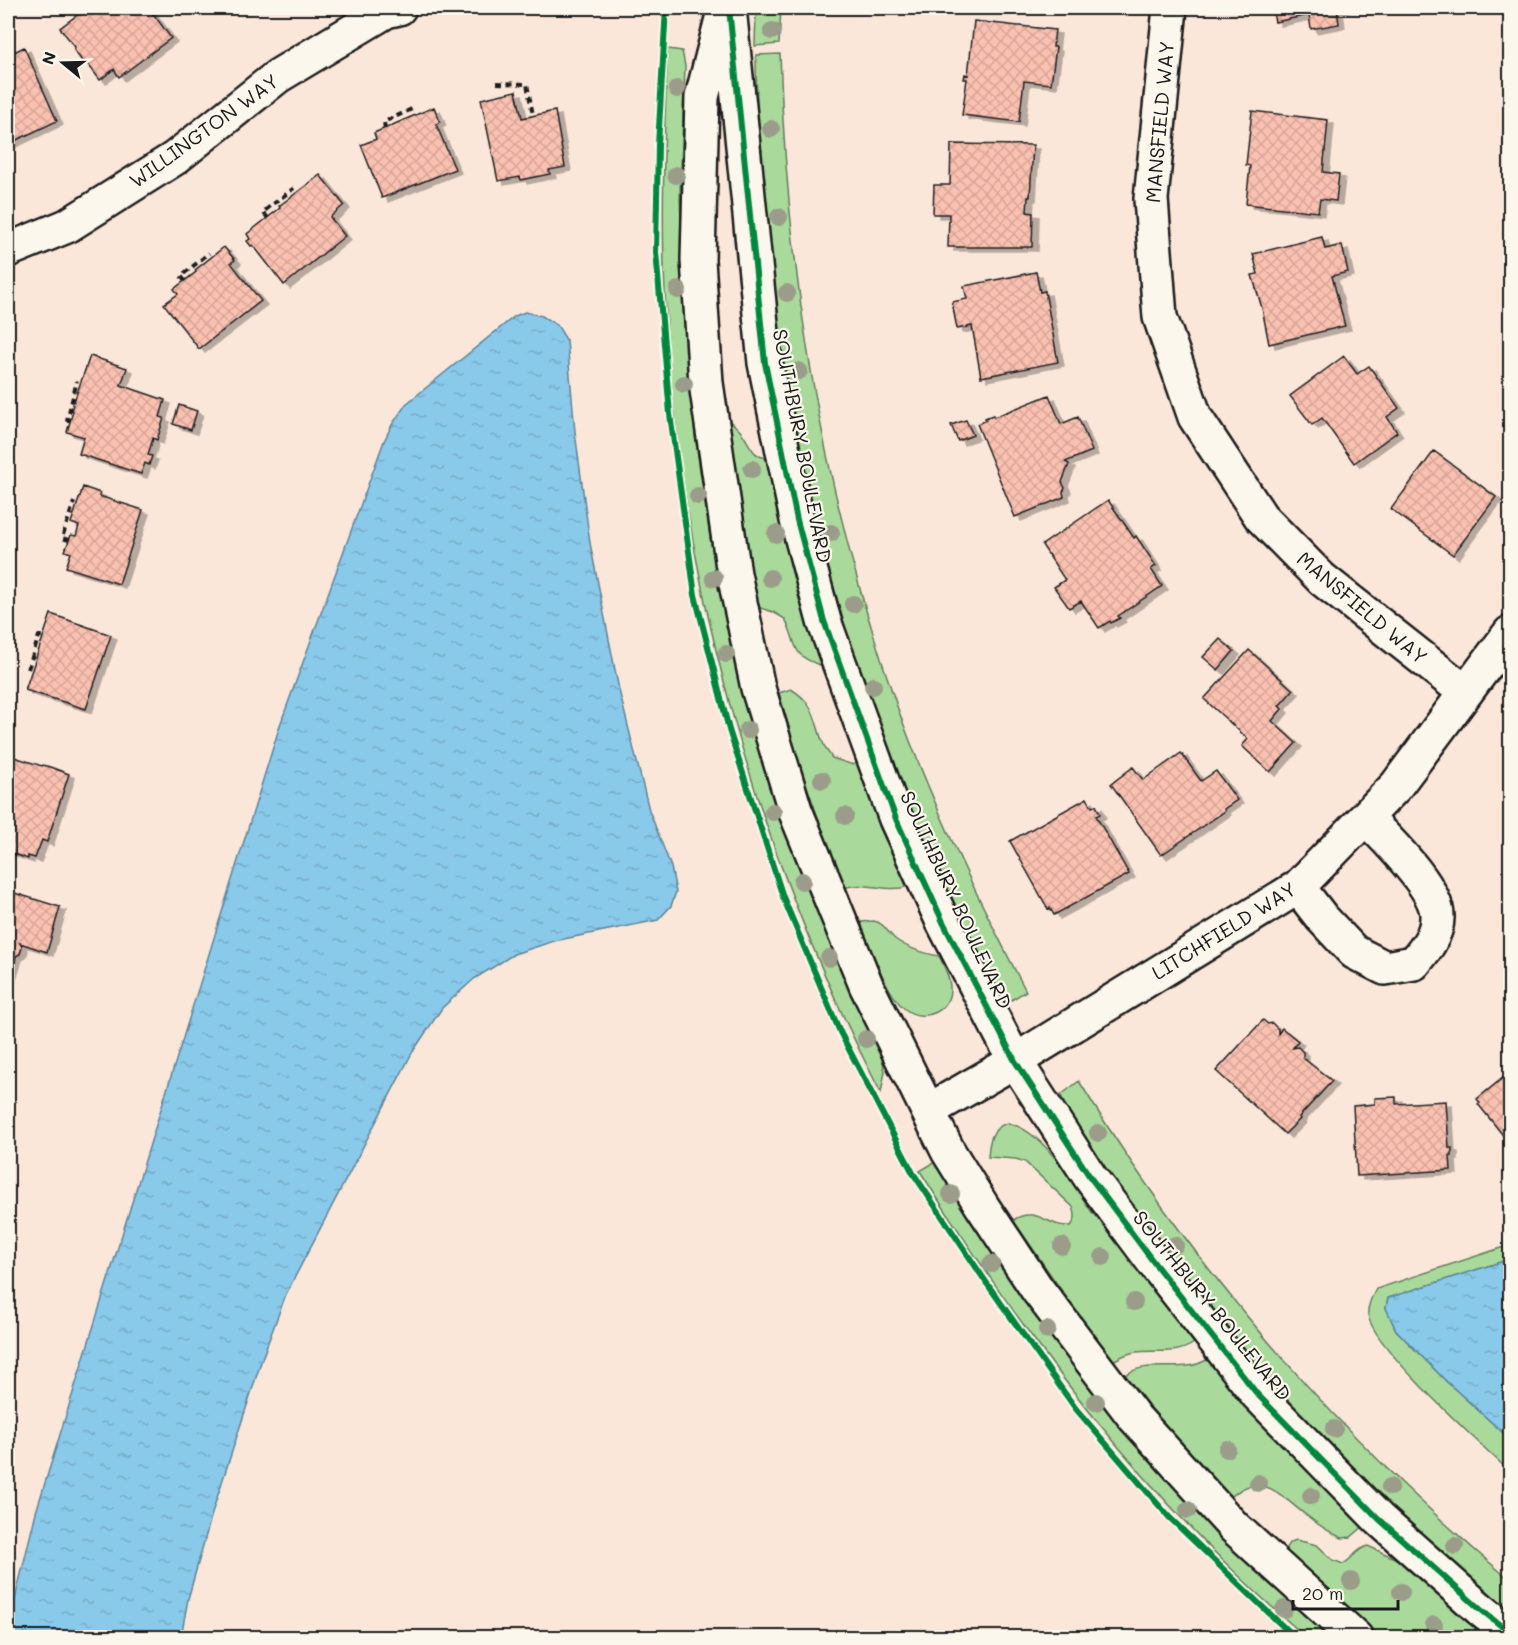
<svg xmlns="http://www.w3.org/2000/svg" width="1518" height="1645" font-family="Mali,sans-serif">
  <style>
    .green { fill: #a9da9b; stroke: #627b5c; stroke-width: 1.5 }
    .water { fill: url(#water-ripples); stroke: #5d8498; stroke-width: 1.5 }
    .building { fill: url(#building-cross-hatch); stroke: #1c1c1c; stroke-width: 1.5; filter: url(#shadow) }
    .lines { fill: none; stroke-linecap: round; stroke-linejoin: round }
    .street-casing { stroke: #1c1c1c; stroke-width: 38 }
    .path { stroke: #1c1c1c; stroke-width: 4; stroke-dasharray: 6 4.5; stroke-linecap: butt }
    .street { stroke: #fbf7ec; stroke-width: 33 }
    .cycleway-casing { stroke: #fbf7ec; stroke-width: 10 }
    .cycleway { stroke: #00873e; stroke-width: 6 }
    .tree { fill: #9b9c8a }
    .labels { text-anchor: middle; stroke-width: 4.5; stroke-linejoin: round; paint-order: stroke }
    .street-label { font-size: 20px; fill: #1c1c1c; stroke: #fbf7ec }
  </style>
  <defs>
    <pattern id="water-ripples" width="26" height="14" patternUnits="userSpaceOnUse" patternTransform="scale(1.5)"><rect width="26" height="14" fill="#89c9ea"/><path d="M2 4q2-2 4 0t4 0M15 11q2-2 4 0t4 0" fill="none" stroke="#76acc8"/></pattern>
    <pattern id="building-cross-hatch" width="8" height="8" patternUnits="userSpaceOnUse" patternTransform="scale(1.5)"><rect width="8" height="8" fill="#fac1b1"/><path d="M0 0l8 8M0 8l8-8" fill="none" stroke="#d6a598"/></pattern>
    <filter id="shadow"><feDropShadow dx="6" dy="4" stdDeviation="0" flood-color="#0004"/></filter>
  </defs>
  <rect width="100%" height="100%" fill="#fbe7da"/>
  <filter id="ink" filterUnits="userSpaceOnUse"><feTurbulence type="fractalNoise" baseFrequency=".0167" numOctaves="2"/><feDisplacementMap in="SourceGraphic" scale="12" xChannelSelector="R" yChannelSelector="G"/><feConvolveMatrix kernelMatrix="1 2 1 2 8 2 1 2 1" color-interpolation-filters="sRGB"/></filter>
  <g filter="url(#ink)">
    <path class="green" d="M 756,8 L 781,8 L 779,44 L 755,46 Z
      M 668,49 L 682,51 L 685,66 L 680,194 L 684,304 L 695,436 L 710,537 L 725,608 L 789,839 L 828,938 L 880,1052 L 885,1071 L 881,1093 C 753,846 678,571 665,293 C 661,212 664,130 668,49 Z
      M 780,54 C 787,278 823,497 898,709 C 933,806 978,900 1026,991 L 1008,1002 C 995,989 988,972 979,956 C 968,934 957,911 946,889 C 850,689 792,464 768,244 C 761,181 756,118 756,55 Z
      M 726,418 C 731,422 737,427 741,432 C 750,443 752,458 769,458 L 823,666 C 788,655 799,645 785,619 L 773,612 L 757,607 L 744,538 Z
      M 791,689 C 823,708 812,733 832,758 L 853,765 L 858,762 L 909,886 C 887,894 866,880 843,888 L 798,761 L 779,693 Z
      M 874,921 C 884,923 887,932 895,939 C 908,949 923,953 939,956 C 944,966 949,975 950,986 C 952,1011 924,1024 905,1009 C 888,996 867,943 861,922 Z
      M 1079,1081 C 1195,1271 1339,1437 1510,1580 L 1510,1611 C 1363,1490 1232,1352 1123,1195 C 1103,1166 1070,1128 1061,1095 Z
      M 1008,1123 C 1046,1132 1072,1183 1093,1214 L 1096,1214 L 1194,1343 C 1176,1356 1156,1349 1136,1352 C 1128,1353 1120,1357 1113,1361 L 1095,1339 L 1013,1220 C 1037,1205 1048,1228 1071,1226 C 1076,1219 1076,1215 1073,1207 L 1025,1162 L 1016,1159 L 988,1157 C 989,1142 991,1127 1008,1123 Z
      M 935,1162 L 1252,1566 L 1332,1637 L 1306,1637 C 1150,1504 1029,1344 920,1171 Z
      M 1510,1245 L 1510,1259 L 1388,1298 L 1386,1308 L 1396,1330 L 1447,1382 L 1510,1439 L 1510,1472 C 1482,1445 1373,1348 1368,1315 C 1367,1306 1372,1296 1376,1289 Z
      M 1208,1359 L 1281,1442 L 1364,1526 L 1351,1537 L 1342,1538 C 1329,1532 1317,1524 1306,1515 C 1293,1506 1279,1490 1263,1486 C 1250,1482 1239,1489 1230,1498 L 1192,1457 L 1124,1376 C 1148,1357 1182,1376 1208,1359 Z
      M 1296,1540 L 1317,1545 L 1333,1560 L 1343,1564 C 1353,1559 1356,1549 1368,1546 L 1401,1561 L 1491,1637 L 1440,1637 L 1429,1634 L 1416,1637 L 1382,1637 L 1349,1612 L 1284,1551 L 1289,1543 Z"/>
    <path class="water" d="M 525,312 L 542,316 L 557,325 L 567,341 L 575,432 L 590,543 L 619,690 L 649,810 L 671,867 L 676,892 L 671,906 L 658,920 L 554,941 L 514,954 L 474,979 L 442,1008 L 412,1053 L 286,1294 L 263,1356 L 213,1510 L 188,1599 L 181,1637 L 8,1637 L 8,1628 L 36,1512 L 280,725 L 384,441 L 392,425 L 406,404 L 515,316 Z
      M 1510,1259 L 1510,1439 L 1447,1382 L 1396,1330 L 1386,1308 L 1388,1298 Z"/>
    <path class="building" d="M 78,8 L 149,8 L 171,38 L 119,77 L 114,69 L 100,80 L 86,62 L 82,61 L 74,50 L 75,47 L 60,28 L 81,12 Z
      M 1272,8 L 1345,8 L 1337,9 L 1339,24 L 1311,29 L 1309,15 L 1275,22 Z
      M 974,21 L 1055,30 L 1053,47 L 1056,47 L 1051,84 L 1024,81 L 1019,122 L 962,115 L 967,79 L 964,79 L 965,74 L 968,75 Z
      M 24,47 L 57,121 L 8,144 L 8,55 Z
      M 516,91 L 522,118 L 555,111 L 565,167 L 549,170 L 550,174 L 521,180 L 520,177 L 498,181 L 481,99 Z
      M 434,107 L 440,122 L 436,124 L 455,169 L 382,198 L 361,145 L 376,139 L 374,133 Z
      M 1252,111 L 1328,120 L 1323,172 L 1339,174 L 1336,201 L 1320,199 L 1318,212 L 1246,204 L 1250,166 L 1246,165 Z
      M 951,144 L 1033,145 L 1030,197 L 1028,197 L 1027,212 L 1033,213 L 1032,247 L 948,247 L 949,214 L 933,214 L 934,185 L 950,185 Z
      M 320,175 L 344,205 L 330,217 L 345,236 L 284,285 L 253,245 L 251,246 L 247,241 L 250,239 L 247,234 L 280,208 L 279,206 Z
      M 1322,237 L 1325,249 L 1342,245 L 1348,272 L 1332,276 L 1345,326 L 1269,344 L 1262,308 L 1252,275 L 1258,274 L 1253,254 Z
      M 224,247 L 235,260 L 231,263 L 261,301 L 199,349 L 164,304 L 178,294 L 174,289 L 196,272 L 195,270 Z
      M 1036,272 L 1040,292 L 1045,291 L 1058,362 L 981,377 L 972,326 L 957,329 L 952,302 L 967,299 L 964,286 Z
      M 90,356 L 127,368 L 121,385 L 165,400 L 160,417 L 164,418 L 157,440 L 153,438 L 148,455 L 152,456 L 149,465 L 145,463 L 141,474 L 79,454 L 84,437 L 67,432 L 73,411 L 71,410 Z
      M 1344,356 L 1357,374 L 1369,366 L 1399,408 L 1387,417 L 1397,432 L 1354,463 L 1322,418 L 1312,425 L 1290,396 Z
      M 1049,395 L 1061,424 L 1078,417 L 1092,451 L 1065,462 L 1069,464 L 1062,482 L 1065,488 L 1063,492 L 1064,497 L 1015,517 L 977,424 L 986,420 L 985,418 L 993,415 L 994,417 Z
      M 179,405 L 197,411 L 191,430 L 173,424 Z
      M 966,420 L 973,435 L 958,441 L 951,425 Z
      M 1434,451 L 1496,497 L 1453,555 L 1391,509 Z
      M 83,487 L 100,493 L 99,496 L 143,510 L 119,584 L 66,567 L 71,553 L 65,551 L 71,535 L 76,536 L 79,526 L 71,523 Z
      M 1108,500 L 1134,538 L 1136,536 L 1156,566 L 1151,569 L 1162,586 L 1118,616 L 1120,618 L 1111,623 L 1110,621 L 1099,628 L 1081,601 L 1069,608 L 1054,587 L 1065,580 L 1042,545 Z
      M 51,614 L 111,635 L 86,709 L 25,690 Z
      M 1220,639 L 1234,651 L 1218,670 L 1203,657 Z
      M 1249,650 L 1293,690 L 1279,706 L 1282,709 L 1272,721 L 1296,743 L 1270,772 L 1242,746 L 1248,739 L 1204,699 Z
      M 1181,753 L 1201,781 L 1216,771 L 1237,800 L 1224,809 L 1225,811 L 1161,855 L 1111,784 L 1133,767 L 1143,780 Z
      M 8,755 L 42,766 L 43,765 L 50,767 L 69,774 L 47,842 L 42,840 L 35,858 L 28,856 L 28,859 L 8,852 Z
      M 1087,798 L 1092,807 L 1096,805 L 1100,814 L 1096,816 L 1129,874 L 1054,915 L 1050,908 L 1048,909 L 1010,841 Z
      M 8,891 L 60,907 L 47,952 L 20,943 L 22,947 L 20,954 L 16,956 L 8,983 Z
      M 1263,1020 L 1268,1024 L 1272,1023 L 1278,1029 L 1278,1034 L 1282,1028 L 1298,1041 L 1293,1048 L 1298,1047 L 1303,1052 L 1303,1058 L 1332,1081 L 1299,1117 L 1300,1119 L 1285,1134 L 1216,1071 Z
      M 1510,1072 L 1510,1144 L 1478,1104 L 1480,1103 L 1477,1099 Z
      M 1396,1097 L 1396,1104 L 1446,1101 L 1449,1148 L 1452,1148 L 1452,1156 L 1450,1156 L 1451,1170 L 1357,1176 L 1353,1106 L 1375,1104 L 1375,1098 Z"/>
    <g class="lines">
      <defs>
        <path id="street" d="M 729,8 L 765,363 L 797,520 L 824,621 L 896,819 L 943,922 L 1015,1061 L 1090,1177 L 1155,1264 L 1258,1395 L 1379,1519 L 1480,1609 L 1510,1633
          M 1170,8 L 1151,199 L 1160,317 L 1195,417 L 1261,517 L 1322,579 L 1465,692
          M 723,15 L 702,97 L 698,260 L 706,383 L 734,574 L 758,688 L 795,810 L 866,985 L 928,1111 L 948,1151 L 982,1206 L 1037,1289 L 1135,1418 L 1234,1527 L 1356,1638
          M 8,250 L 67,226 L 175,158 L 278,76 L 386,11 L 399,8
          M 1298,887 L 1322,918 L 1354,952 L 1385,968 L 1414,963 C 1424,951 1437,936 1437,918 C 1439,889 1386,839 1366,818
          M 928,1111 L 1015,1061 L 1298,887 L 1396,786 L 1510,633"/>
      </defs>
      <use href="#street" class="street-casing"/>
      <path class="path" d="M 497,83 L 527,84 L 533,115
        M 385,129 L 384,122 L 414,108
        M 268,218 L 263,212 L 294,188
        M 185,281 L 181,276 L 209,253
        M 70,420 L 67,420 L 77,381
        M 69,540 L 62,538 L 74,502
        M 28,669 L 39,636 L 44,636"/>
      <use href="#street" class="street"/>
      <defs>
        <path id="cycleway" d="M 666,8 L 658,145 L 656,252 L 670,414 L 695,595 L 729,730 L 783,897 L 840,1032 L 913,1173 L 988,1285 L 1076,1409 L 1169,1517 L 1295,1638
          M 729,8 L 765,363 L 797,520 L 824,621 L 896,819 L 943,922 L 1015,1061 L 1090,1177 L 1155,1264 L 1258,1395 L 1379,1519 L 1480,1609 L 1510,1633"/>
      </defs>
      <use href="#cycleway" class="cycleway-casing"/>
      <use href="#cycleway" class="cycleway"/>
    </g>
    <g class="tree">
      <circle cx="772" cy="31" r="9"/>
      <circle cx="677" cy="89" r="9"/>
      <circle cx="771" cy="129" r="9"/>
      <circle cx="676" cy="175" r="9"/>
      <circle cx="779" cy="217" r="9"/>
      <circle cx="678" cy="290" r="9"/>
      <circle cx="787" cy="293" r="9"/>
      <circle cx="799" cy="371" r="9"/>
      <circle cx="684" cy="384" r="9"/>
      <circle cx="752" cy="469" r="9"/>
      <circle cx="698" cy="496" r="9"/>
      <circle cx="831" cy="533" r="9"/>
      <circle cx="776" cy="534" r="9"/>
      <circle cx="714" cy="578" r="9"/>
      <circle cx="770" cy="578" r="9"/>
      <circle cx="853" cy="604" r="9"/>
      <circle cx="726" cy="654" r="9"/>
      <circle cx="873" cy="686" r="9"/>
      <circle cx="748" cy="730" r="9"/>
      <circle cx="822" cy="780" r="9"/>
      <circle cx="773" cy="812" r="9"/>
      <circle cx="845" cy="816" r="9"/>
      <circle cx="802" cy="881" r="9"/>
      <circle cx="829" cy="958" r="9"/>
      <circle cx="866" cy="1039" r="9"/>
      <circle cx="1098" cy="1133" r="9"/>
      <circle cx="951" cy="1194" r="9"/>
      <circle cx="1175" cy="1245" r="9"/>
      <circle cx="1062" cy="1246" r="9"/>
      <circle cx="1103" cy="1257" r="9"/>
      <circle cx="991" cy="1264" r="9"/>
      <circle cx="1134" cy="1302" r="9"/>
      <circle cx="1047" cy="1330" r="9"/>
      <circle cx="1096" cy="1402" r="9"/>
      <circle cx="1334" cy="1429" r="9"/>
      <circle cx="1227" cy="1449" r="9"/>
      <circle cx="1258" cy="1483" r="9"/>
      <circle cx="1390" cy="1487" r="9"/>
      <circle cx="1311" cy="1496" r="9"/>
      <circle cx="1188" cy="1510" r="9"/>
      <circle cx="1455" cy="1546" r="9"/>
      <circle cx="1351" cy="1581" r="9"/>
      <circle cx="1401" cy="1592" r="9"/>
      <circle cx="1284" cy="1609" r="9"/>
      <circle cx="1434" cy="1625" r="9"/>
    </g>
  </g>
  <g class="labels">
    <g class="street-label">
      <text transform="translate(1160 122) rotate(-85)" y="7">MANSFIELD WAY</text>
      <text transform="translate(204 131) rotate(-36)" y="7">WILLINGTON WAY</text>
      <text transform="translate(802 446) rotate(79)" y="7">SOUTHBURY BOULEVARD</text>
      <text transform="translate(1362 608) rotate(40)" y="7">MANSFIELD WAY</text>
      <text transform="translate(956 900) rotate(65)" y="7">SOUTHBURY BOULEVARD</text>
      <text transform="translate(1224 931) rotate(-32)" y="7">LITCHFIELD WAY</text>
      <text transform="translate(1212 1306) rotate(51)" y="7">SOUTHBURY BOULEVARD</text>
    </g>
  </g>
  <rect width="1518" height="1645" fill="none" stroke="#fbf7ec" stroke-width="30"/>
  <rect x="15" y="15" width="1488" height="1615" fill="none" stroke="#1c1c1c" stroke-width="2" filter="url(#ink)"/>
  <g transform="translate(63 63) rotate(289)" stroke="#fbf7ec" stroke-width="4.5" paint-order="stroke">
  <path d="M0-4.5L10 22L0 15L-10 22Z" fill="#1c1c1c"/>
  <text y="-9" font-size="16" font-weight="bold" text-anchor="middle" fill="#1c1c1c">N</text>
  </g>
  <path d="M1293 1600v9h105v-9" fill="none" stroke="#1c1c1c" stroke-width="3"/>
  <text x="1302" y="1600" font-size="18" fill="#1c1c1c" stroke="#fbf7ec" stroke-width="4.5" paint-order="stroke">20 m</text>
</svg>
